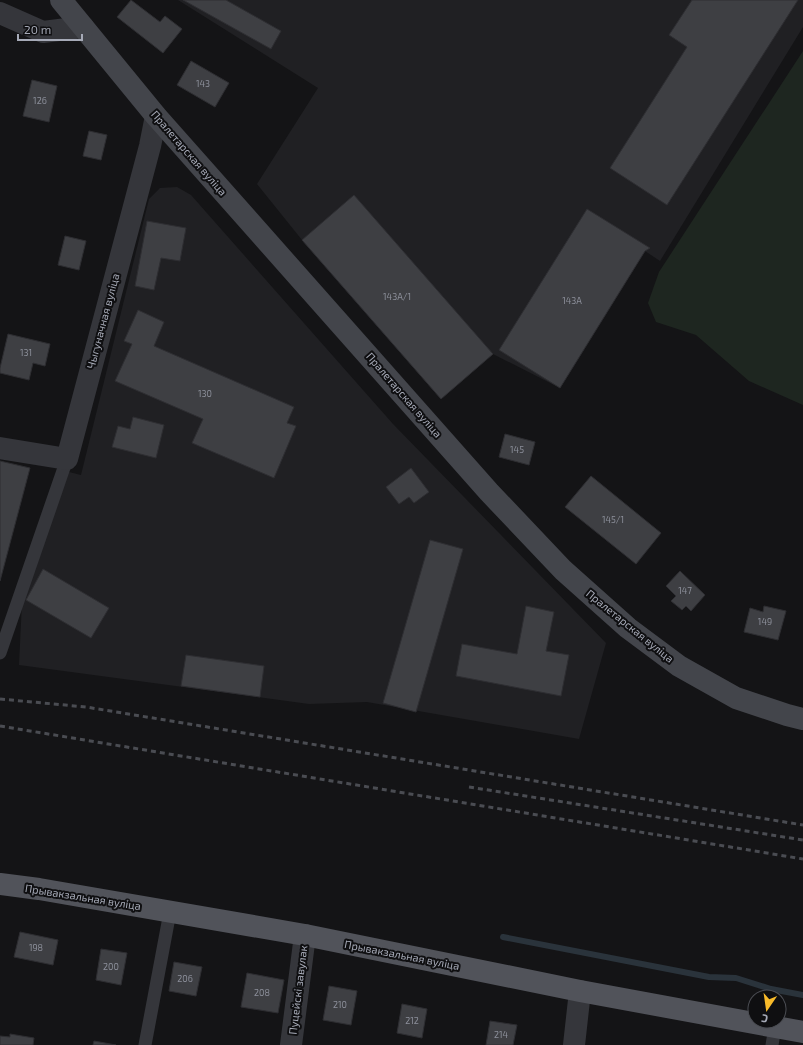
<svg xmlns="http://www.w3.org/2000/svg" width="803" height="1045" font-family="'Exo 2',sans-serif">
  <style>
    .built { fill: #202023 }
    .green { fill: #1e2620 }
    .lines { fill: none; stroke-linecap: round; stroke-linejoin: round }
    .stream { stroke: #2a333b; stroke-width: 6 }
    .building { fill: #3e3f43; stroke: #2e2e32 }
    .service { stroke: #35363b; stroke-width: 13 }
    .minor { stroke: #35363b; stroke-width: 22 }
    .secondary { stroke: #43454b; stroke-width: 22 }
    .primary { stroke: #51535a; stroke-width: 22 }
    .rail { stroke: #4a4c52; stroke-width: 3; stroke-dasharray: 5 4; stroke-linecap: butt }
    .labels { text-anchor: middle; stroke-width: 4; stroke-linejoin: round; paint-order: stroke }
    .number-label { font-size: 9px; fill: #8c8f9a }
    .street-label { font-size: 11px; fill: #a6aab7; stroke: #0f0f11 }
  </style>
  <rect width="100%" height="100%" fill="#141416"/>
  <path class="built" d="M 178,0 L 803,0 L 803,27 L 660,261 L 645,251 L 560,388 L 493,354 L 441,399 L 302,240 L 257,184 L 318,88 Z
    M 177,187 L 191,195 L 393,424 L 606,643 L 579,739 L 367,702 L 309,704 L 19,665 L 22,602 L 69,472 L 81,475 L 149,199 L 160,188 Z"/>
  <path class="green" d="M 803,51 L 803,405 L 749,381 L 696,335 L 656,322 L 648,303 L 659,272 Z"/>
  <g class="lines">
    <path class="stream" d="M 503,937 L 709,977 L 736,978 L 771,989 L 803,995"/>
  </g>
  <path class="building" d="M 131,0 L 160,22 L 165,16 L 182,29 L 163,53 L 117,17 Z
    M 183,0 L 226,0 L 281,31 L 271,49 Z
    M 692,0 L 798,0 L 667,205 L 610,168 L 687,47 L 669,35 Z
    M 191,61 L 229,83 L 215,107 L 177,85 Z
    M 32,80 L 57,86 L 49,122 L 23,116 Z
    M 89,131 L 107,135 L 101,160 L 83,156 Z
    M 354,195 L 493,354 L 441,399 L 302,240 Z
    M 587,209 L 650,248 L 645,251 L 560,388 L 499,350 Z
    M 147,221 L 186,228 L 180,261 L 161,258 L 154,290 L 135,286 Z
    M 65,236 L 86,241 L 79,270 L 58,265 Z
    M 138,310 L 164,322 L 154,346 L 294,407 L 287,423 L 296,426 L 274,478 L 192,443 L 203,419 L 115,381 L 132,344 L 124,341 Z
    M 8,334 L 50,344 L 45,366 L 33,363 L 29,380 L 0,373 L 0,368 Z
    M 133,417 L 164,425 L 156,458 L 112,447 L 118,426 L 130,429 Z
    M 505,434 L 535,442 L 529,465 L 499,457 Z
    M 0,461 L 30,468 L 0,581 Z
    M 411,468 L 429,492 L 414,503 L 409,497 L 399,504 L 386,487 Z
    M 591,476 L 661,533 L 636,564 L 565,507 Z
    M 430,540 L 463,549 L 416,712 L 383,703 Z
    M 43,569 L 109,608 L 91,638 L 26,600 Z
    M 680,571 L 705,595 L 691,611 L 686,606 L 682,610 L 671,601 L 676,596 L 666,586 Z
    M 526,606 L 554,612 L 546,651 L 569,655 L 561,696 L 456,676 L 462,644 L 517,654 Z
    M 764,606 L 786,611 L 778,640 L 744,632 L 750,608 L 763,612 Z
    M 186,655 L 264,666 L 260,697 L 181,686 Z
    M 20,932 L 58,940 L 53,965 L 14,957 Z
    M 101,949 L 127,953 L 121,985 L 96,980 Z
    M 174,962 L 202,967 L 196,996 L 169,991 Z
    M 247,973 L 284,980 L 278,1013 L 241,1007 Z
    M 329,986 L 357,991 L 351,1025 L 323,1020 Z
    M 402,1004 L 427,1009 L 422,1038 L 397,1033 Z
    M 490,1021 L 517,1025 L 513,1045 L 486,1045 Z
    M 10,1034 L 34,1038 L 33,1045 L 0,1045 L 0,1036 L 10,1037 Z
    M 94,1041 L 116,1045 L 93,1045 Z"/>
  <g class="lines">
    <path class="service" d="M 0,653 L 67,459
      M 145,1045 L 170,912
      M 772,1045 L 775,1027"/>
    <path class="minor" d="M 0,13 L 43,32 L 83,27
      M 0,448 L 67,459 L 150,146 L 156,116
      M 291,1045 L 305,935
      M 574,1045 L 580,991"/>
    <path class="secondary" d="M 61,0 L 156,116 L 489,492 L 563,570 L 628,628 L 679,666 L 736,698 L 787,715 L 803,719"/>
    <path class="primary" d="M 0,884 L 39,889 L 305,935 L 580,991 L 803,1032"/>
    <path class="rail" d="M 0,699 L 86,707 L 803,825
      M 0,726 L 803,859
      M 469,787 L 803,840"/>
  </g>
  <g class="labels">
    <g class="number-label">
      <text x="203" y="87">143</text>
      <text x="40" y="104">126</text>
      <text x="397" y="300">143А/1</text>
      <text x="572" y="304">143А</text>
      <text x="26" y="356">131</text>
      <text x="205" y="397">130</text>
      <text x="517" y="453">145</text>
      <text x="613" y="523">145/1</text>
      <text x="685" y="594">147</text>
      <text x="765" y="625">149</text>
      <text x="36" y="951">198</text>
      <text x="111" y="970">200</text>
      <text x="185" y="982">206</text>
      <text x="262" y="996">208</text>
      <text x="340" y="1008">210</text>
      <text x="412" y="1024">212</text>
      <text x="501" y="1038">214</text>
    </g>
    <g class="street-label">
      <text transform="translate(189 153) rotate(49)" y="4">Пралетарская вуліца</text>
      <text transform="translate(103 321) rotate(-75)" y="4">Чыгуначная вуліца</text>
      <text transform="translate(404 395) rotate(49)" y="4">Пралетарская вуліца</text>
      <text transform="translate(630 626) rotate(39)" y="4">Пралетарская вуліца</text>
      <text transform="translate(83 897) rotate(9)" y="4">Прывакзальная вуліца</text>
      <text transform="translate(402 955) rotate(11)" y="4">Прывакзальная вуліца</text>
      <text transform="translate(298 990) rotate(-83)" y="4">Пуцейскі завулак</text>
    </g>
  </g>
  <g transform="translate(767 1009) rotate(193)"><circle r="19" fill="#0f0f11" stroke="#4b4d53"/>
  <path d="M0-3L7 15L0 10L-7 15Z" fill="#f8ba2a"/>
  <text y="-6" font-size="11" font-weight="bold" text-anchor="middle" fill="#a6aab7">С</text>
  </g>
  <path d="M18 34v6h64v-6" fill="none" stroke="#a6aab7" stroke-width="2"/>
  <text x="24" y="34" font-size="12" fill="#a6aab7" stroke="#0f0f11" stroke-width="3" paint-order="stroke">20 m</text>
</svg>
